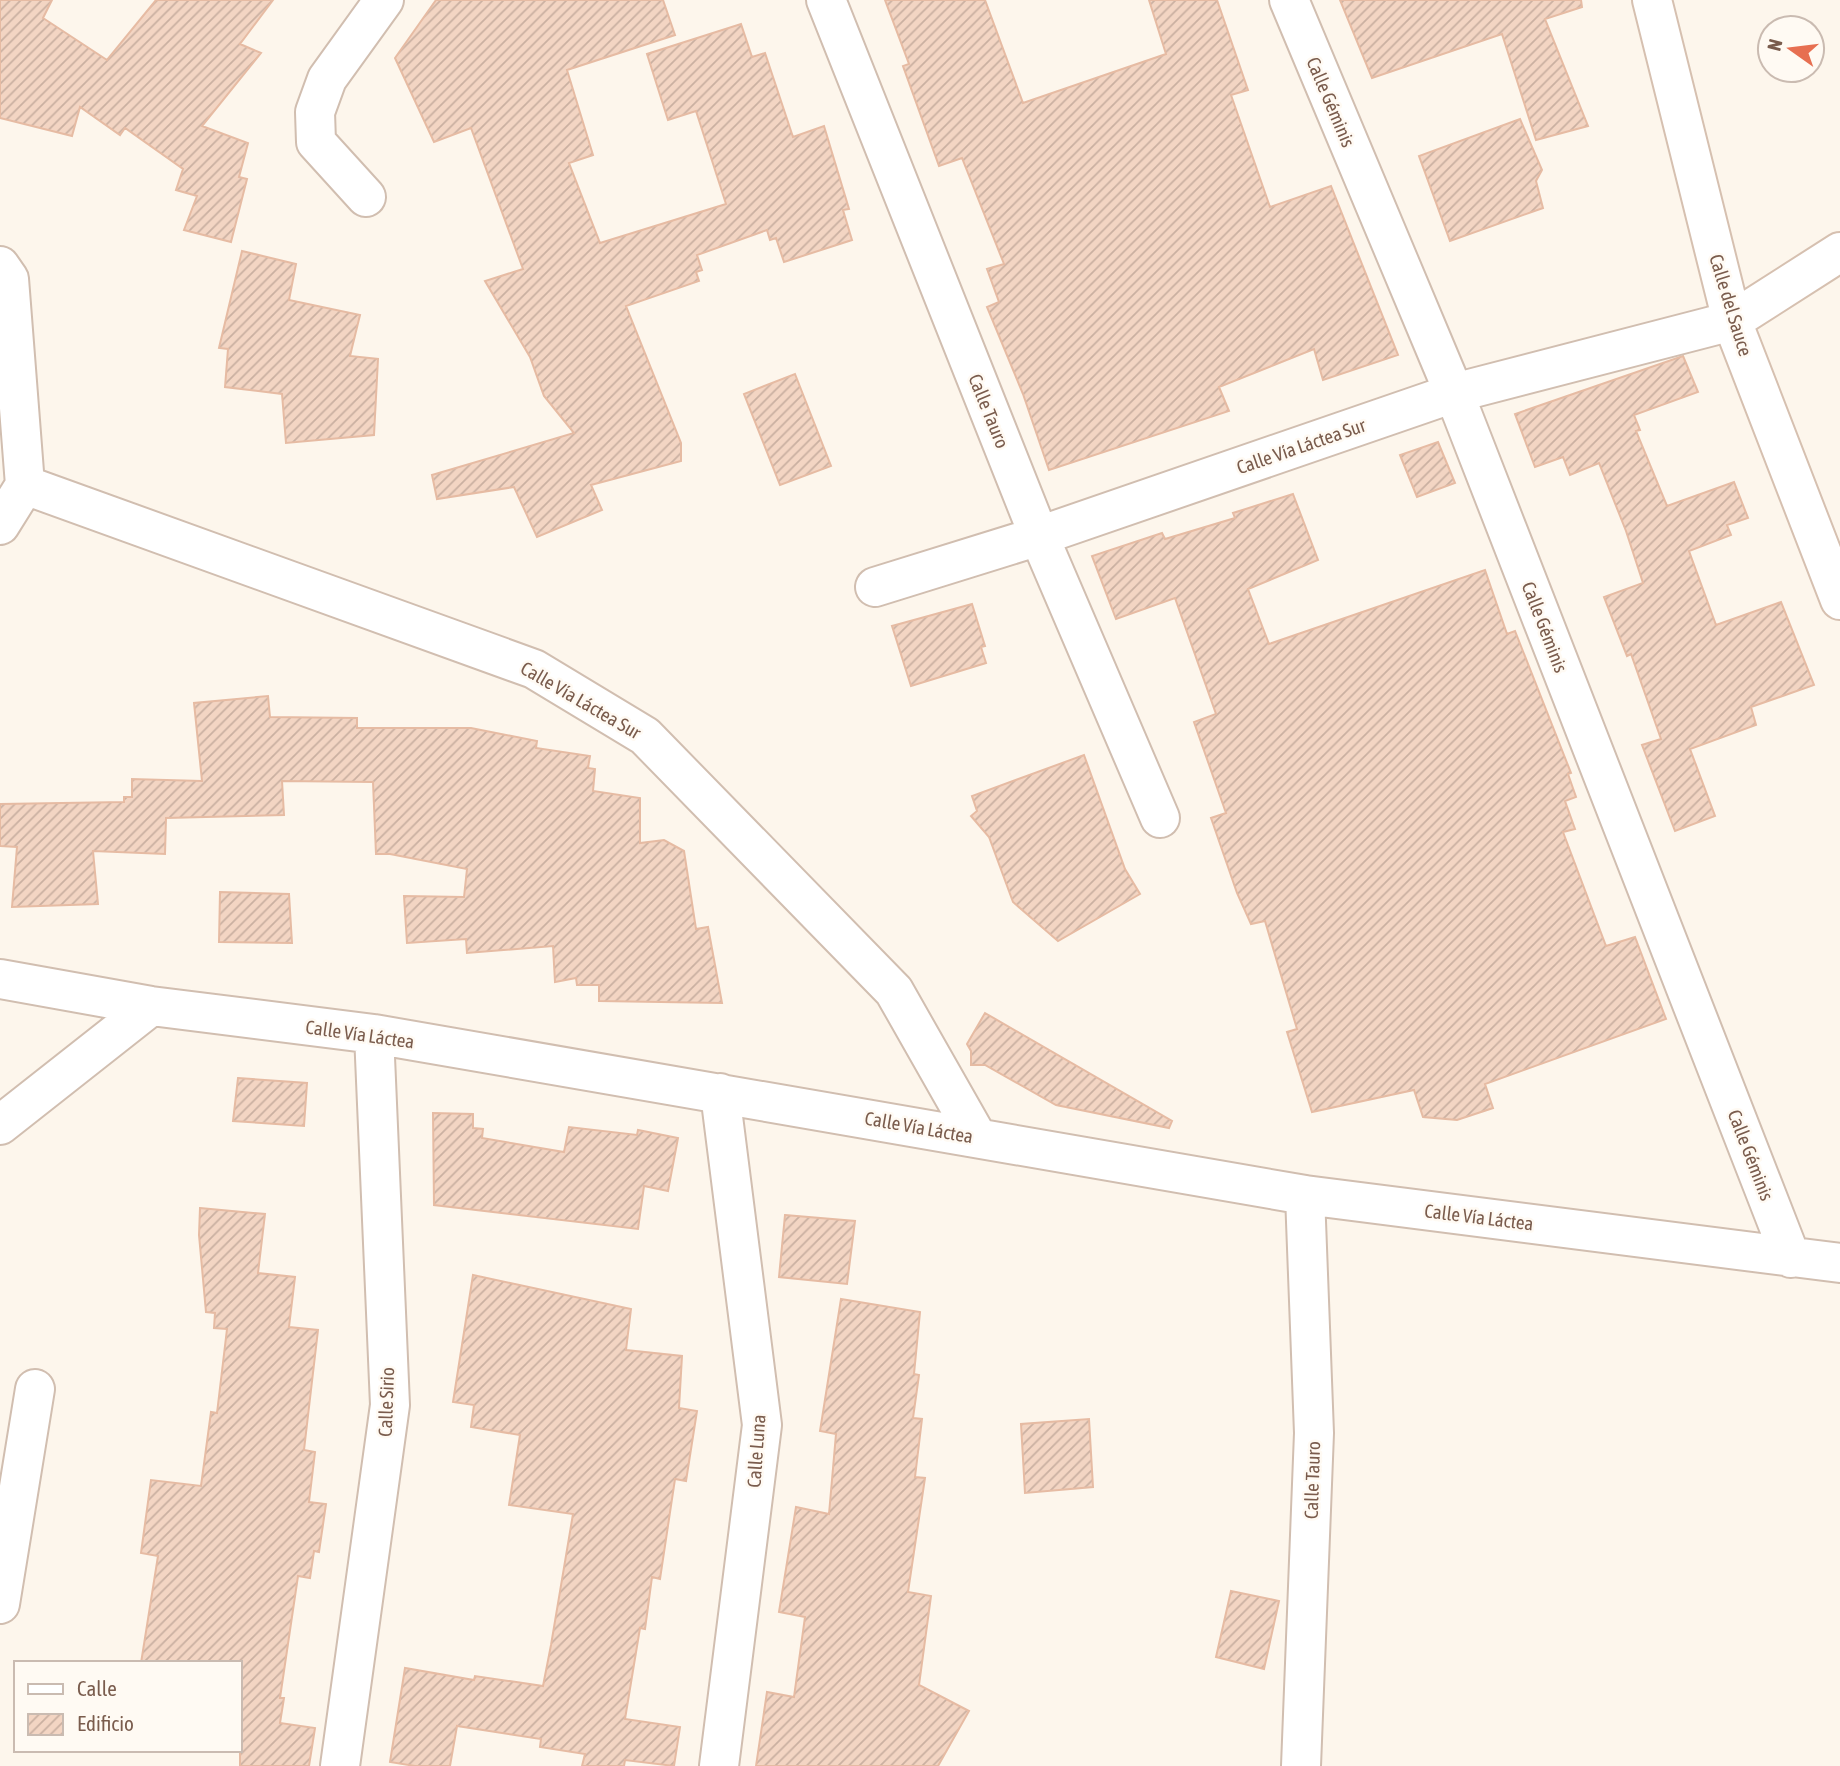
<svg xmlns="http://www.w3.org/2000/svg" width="1840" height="1766" font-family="'Asap Condensed',sans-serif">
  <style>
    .building { fill: url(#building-hatch); stroke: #e6bba3; stroke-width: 2 }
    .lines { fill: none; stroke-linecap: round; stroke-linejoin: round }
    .street-casing { stroke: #d1beb0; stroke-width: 42 }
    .secondary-casing { stroke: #d6c0b0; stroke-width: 42 }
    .street { stroke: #fff; stroke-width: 38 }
    .secondary { stroke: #fff; stroke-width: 38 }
    .labels { text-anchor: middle; stroke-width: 5; stroke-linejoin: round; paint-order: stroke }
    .street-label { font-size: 19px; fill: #7a5c4d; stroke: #fffaf3 }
  </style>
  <defs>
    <pattern id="building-hatch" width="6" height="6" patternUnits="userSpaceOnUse" patternTransform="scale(1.75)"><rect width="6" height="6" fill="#f3d5c3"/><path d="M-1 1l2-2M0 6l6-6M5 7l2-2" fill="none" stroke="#cab0a1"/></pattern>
  </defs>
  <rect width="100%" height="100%" fill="#fdf6ec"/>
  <path class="building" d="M 0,0 L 52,0 L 43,18 L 107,60 L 156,0 L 273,0 L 240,44 L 261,53 L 202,126 L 248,143 L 239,177 L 247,179 L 231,242 L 184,230 L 197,196 L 176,190 L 183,169 L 125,128 L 120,135 L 80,107 L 72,136 L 0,118 Z
    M 436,0 L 663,0 L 675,35 L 567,70 L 593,155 L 569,163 L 600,243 L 726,204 L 696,111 L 668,120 L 647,54 L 741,24 L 752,57 L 765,53 L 793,137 L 824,126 L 849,209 L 843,210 L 852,240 L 784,262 L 776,238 L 770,240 L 767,230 L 697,255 L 702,270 L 696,272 L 699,281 L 626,306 L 681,443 L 681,461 L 591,485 L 602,510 L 537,537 L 514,487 L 437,499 L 432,475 L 574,433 L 544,396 L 530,357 L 485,281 L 523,269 L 471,128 L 434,142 L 395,58 Z
    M 885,0 L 985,0 L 1023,103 L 1166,54 L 1149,0 L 1217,0 L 1248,90 L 1231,95 L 1270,207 L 1331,186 L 1398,355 L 1323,380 L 1314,349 L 1219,387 L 1229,411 L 1049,470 L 1023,394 L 987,307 L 999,302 L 987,269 L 1004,264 L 962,158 L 939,166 L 903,66 L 909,64 Z
    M 1340,0 L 1581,0 L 1582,7 L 1545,19 L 1588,126 L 1536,140 L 1502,34 L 1372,78 Z
    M 1520,119 L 1542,170 L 1536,181 L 1543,208 L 1450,241 L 1419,156 Z
    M 242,251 L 296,264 L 289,300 L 360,315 L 350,356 L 378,359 L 374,435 L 286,443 L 282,394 L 225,387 L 228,349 L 219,348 Z
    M 1683,356 L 1698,392 L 1634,415 L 1640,430 L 1636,431 L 1667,506 L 1734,482 L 1748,518 L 1727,525 L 1731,535 L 1689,551 L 1716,625 L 1781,602 L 1814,685 L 1751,707 L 1756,725 L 1690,749 L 1715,816 L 1675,831 L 1642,745 L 1661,739 L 1631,654 L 1627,656 L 1604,597 L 1643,583 L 1626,531 L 1599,463 L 1570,475 L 1563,457 L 1535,467 L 1515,414 Z
    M 795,374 L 831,466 L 780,485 L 744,394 Z
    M 1438,442 L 1455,483 L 1417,497 L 1400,455 Z
    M 1293,494 L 1318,560 L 1248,589 L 1269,644 L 1485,570 L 1507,634 L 1515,631 L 1571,773 L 1568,774 L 1576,797 L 1565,801 L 1575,829 L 1563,832 L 1606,946 L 1635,937 L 1666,1019 L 1485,1084 L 1493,1108 L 1457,1120 L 1423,1117 L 1414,1090 L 1312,1112 L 1287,1032 L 1297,1029 L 1265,921 L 1251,924 L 1237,893 L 1211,818 L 1226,813 L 1194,722 L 1216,714 L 1175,598 L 1116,619 L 1092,556 L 1162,533 L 1165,539 L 1235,518 L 1233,513 Z
    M 972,604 L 985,646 L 981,647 L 986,663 L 911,686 L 892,626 Z
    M 268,696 L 270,717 L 357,718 L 357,728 L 471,728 L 537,741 L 536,748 L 590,756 L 588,768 L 595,769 L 593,791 L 640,798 L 640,843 L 664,840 L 684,851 L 696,929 L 708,927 L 722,1003 L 599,1001 L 599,985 L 577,985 L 576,978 L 555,982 L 553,946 L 467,953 L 466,939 L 407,943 L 404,896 L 464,897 L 467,869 L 390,854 L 376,854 L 373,782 L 282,781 L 284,815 L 166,818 L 165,854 L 93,851 L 98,904 L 12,907 L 17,847 L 0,846 L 0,804 L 124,802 L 124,797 L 132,797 L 132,779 L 202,781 L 194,703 Z
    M 1084,755 L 1125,869 L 1140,894 L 1058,941 L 1013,902 L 989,837 L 971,816 L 977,811 L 972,796 Z
    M 220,892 L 289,894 L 292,943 L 219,942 Z
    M 985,1013 L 1172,1121 L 1169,1128 L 1056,1105 L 985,1065 L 971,1065 L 971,1051 L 967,1044 Z
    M 238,1078 L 307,1083 L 304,1126 L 233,1121 Z
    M 433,1113 L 473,1114 L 473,1128 L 483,1129 L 482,1138 L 564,1152 L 569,1127 L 637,1135 L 638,1130 L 678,1138 L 668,1191 L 644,1186 L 638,1229 L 434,1205 Z
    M 200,1208 L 265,1214 L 258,1273 L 295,1277 L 289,1327 L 318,1330 L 304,1450 L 315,1452 L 309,1502 L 326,1504 L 319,1552 L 314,1551 L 310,1578 L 298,1576 L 280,1698 L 284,1698 L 280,1723 L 315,1728 L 309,1766 L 240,1766 L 240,1663 L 141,1663 L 158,1556 L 141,1553 L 151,1480 L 201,1486 L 211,1412 L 217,1413 L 227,1329 L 214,1328 L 215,1313 L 206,1312 L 199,1235 Z
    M 785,1215 L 855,1221 L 847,1284 L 779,1277 Z
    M 473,1275 L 631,1309 L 626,1350 L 682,1356 L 679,1408 L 697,1411 L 686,1481 L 675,1479 L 660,1579 L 652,1577 L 645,1629 L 640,1628 L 625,1719 L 680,1727 L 674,1766 L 625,1760 L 624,1766 L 582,1766 L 585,1754 L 540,1747 L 541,1739 L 457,1726 L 450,1766 L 415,1766 L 390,1762 L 405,1668 L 474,1680 L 475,1676 L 543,1686 L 551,1645 L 573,1514 L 509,1505 L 520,1435 L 471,1427 L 474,1405 L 453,1402 Z
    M 841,1299 L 920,1312 L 914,1374 L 919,1375 L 913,1418 L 922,1419 L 915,1477 L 925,1478 L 908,1592 L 931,1596 L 919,1685 L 969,1711 L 938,1766 L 756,1766 L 767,1692 L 794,1697 L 805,1617 L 779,1612 L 796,1507 L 829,1514 L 836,1434 L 820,1431 Z
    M 1089,1419 L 1093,1487 L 1025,1493 L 1021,1424 Z
    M 1231,1591 L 1279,1601 L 1264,1669 L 1216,1657 Z"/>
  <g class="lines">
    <defs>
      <path id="street" d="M 826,0 L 1039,536 L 1160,818
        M 1289,0 L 1454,393 L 1791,1258
        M 366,197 L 316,142 L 315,112 L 327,79 L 384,0
        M 0,266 L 9,279 L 25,485
        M 25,485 L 534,669 L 645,736 L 894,991 L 977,1137
        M 0,525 L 25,485
        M 875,587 L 1039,536 L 1454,393 L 1732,321
        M 0,979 L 151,1006 L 374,1034 L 1305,1195 L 1840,1263
        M 0,1125 L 151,1006
        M 0,1604 L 35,1389
        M 340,1766 L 390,1405 L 374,1034
        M 719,1766 L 762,1425 L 720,1093
        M 1301,1766 L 1314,1433 L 1305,1195"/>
      <path id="secondary" d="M 1652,0 L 1732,321 L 1840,600
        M 1732,321 L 1840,252"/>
    </defs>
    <use href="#street" class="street-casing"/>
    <use href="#secondary" class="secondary-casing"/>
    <use href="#street" class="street"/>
    <use href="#secondary" class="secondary"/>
  </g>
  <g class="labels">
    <g class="street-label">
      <text transform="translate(1331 102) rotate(67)" y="7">Calle Géminis</text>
      <text transform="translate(1731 305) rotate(73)" y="7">Calle del Sauce</text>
      <text transform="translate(989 411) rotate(68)" y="7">Calle Tauro</text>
      <text transform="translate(1301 446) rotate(-19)" y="7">Calle Vía Láctea Sur</text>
      <text transform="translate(1545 627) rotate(69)" y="7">Calle Géminis</text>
      <text transform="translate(581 700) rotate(30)" y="7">Calle Vía Láctea Sur</text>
      <text transform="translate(360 1034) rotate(8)" y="7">Calle Vía Láctea</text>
      <text transform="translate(919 1127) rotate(10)" y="7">Calle Vía Láctea</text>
      <text transform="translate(1751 1155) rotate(69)" y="7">Calle Géminis</text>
      <text transform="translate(1479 1217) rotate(7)" y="7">Calle Vía Láctea</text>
      <text transform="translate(386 1402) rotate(-88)" y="7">Calle Sirio</text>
      <text transform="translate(756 1451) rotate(-86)" y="7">Calle Luna</text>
      <text transform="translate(1312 1480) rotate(-88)" y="7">Calle Tauro</text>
    </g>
  </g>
  <rect x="14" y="1661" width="228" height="91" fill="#fffaf3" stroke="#cabbb1" stroke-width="2"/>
  <rect x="28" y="1684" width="35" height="10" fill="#ffffff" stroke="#cabbb1" stroke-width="2"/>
  <text x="77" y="1696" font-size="21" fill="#7a5c4d">Calle</text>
  <rect x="28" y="1714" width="35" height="21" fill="url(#building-hatch)" stroke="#cabbb1" stroke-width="2"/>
  <text x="77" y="1731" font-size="21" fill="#7a5c4d">Edificio</text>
  <g transform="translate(1791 49) rotate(284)"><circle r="33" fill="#fffaf3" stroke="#cabbb1" stroke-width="2"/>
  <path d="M0-5L12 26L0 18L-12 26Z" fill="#e76f51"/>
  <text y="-10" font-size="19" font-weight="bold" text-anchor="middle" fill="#7a5c4d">N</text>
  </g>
</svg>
